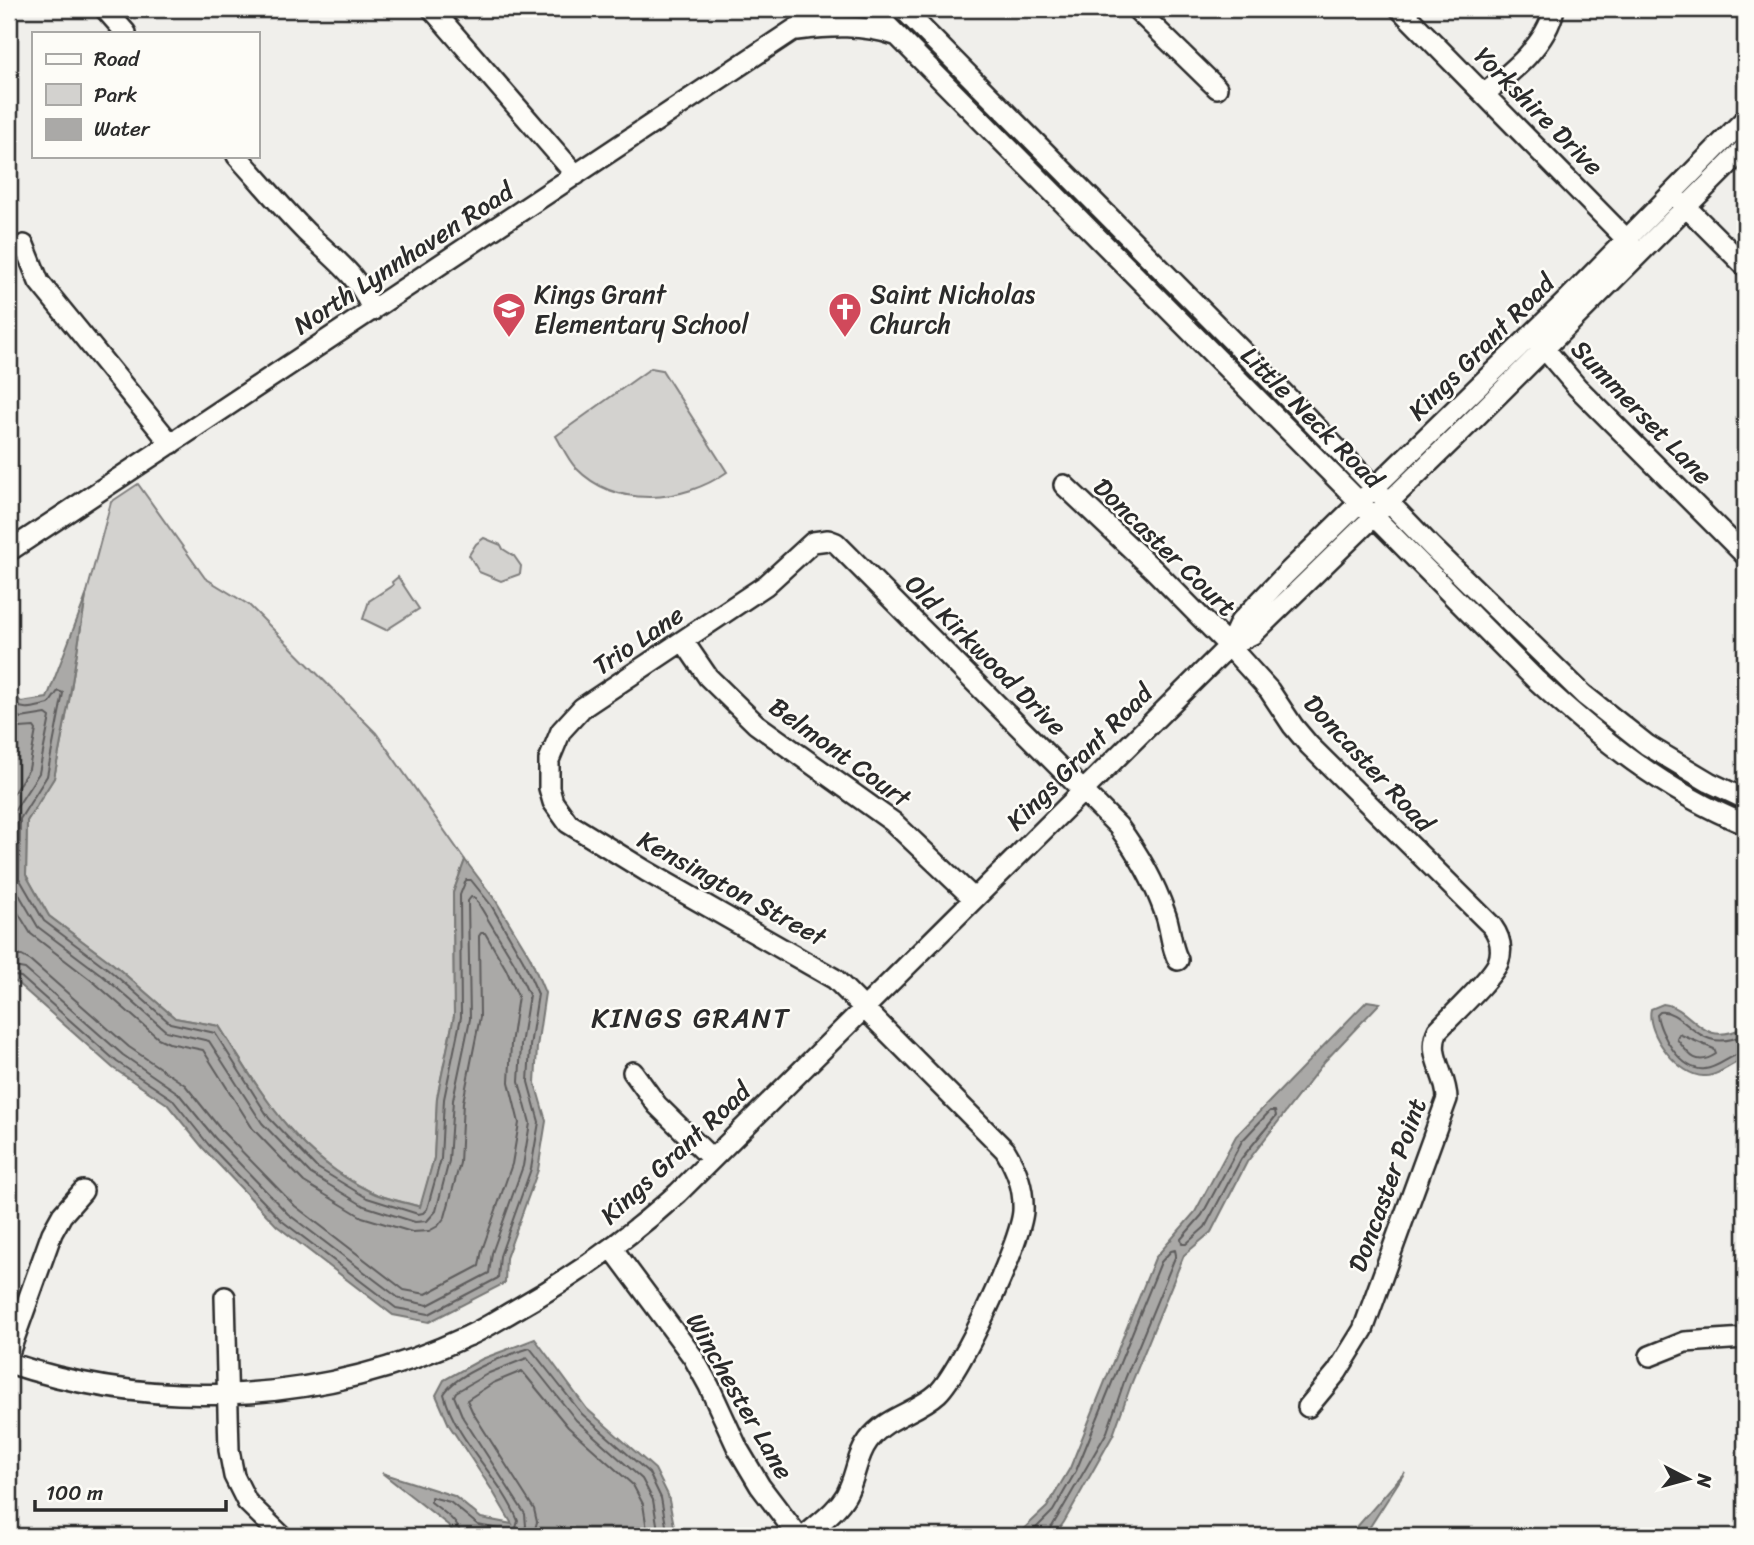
<svg xmlns="http://www.w3.org/2000/svg" width="1754" height="1545" font-family="Sriracha,sans-serif">
  <style>
    .green { fill: #d3d2cf; stroke: #7f7e7d; stroke-width: 2 }
    .water { fill: #aaa9a7; stroke: #777775; stroke-width: 2 }
    .lines { fill: none; stroke-linecap: round; stroke-linejoin: round }
    .shore { stroke: #5e5d5d; stroke-width: 2 }
    .minor-casing { stroke: #2b2b2b; stroke-width: 24 }
    .minor { stroke: #fdfcf7; stroke-width: 19 }
    .labels { text-anchor: middle; stroke-width: 5; stroke-linejoin: round; paint-order: stroke }
    .street-label { font-size: 26px; fill: #2b2b2b; stroke: #fdfcf7 }
    .poi-label { font-size: 26px; fill: #2b2b2b; stroke: #fdfcf7; text-anchor: start }
    .neighbourhood-label { font-size: 28px; letter-spacing: 2px; fill: #2b2b2b; stroke: #fdfcf7 }
  </style>
  <rect width="100%" height="100%" fill="#f0efeb"/>
  <filter id="ink" filterUnits="userSpaceOnUse"><feTurbulence type="fractalNoise" baseFrequency=".0143" numOctaves="2"/><feDisplacementMap in="SourceGraphic" scale="14" xChannelSelector="R" yChannelSelector="G"/><feConvolveMatrix kernelMatrix="1 2 1 2 8 2 1 2 1" color-interpolation-filters="sRGB"/></filter>
  <g filter="url(#ink)">
    <path class="green" d="M 651,368 L 662,370 L 727,472 C 683,503 616,509 576,468 C 568,460 562,446 556,436 Z
      M 138,484 L 205,578 L 249,605 L 376,733 L 465,860 L 453,893 L 454,1016 L 437,1098 L 434,1158 L 421,1207 C 404,1202 385,1199 369,1191 C 294,1154 262,1093 219,1026 L 175,1018 L 113,964 L 49,916 L 26,875 L 27,821 L 54,778 L 69,701 L 86,596 L 111,502 Z
      M 484,538 L 501,545 L 503,549 L 514,556 L 521,566 L 520,574 L 501,581 L 479,572 L 469,555 L 476,544 Z
      M 398,577 L 419,609 L 386,630 L 363,619 L 369,601 L 393,585 L 392,582 Z"/>
    <path class="water" d="M 86,596 L 69,701 L 54,778 L 27,821 L 26,875 L 49,916 L 113,964 L 175,1018 L 219,1026 C 262,1094 294,1153 369,1191 C 384,1199 404,1202 420,1207 L 434,1158 L 437,1098 L 454,1016 L 453,893 L 465,860 L 496,901 L 530,957 L 545,993 L 537,1047 L 535,1083 L 546,1121 L 538,1170 L 506,1258 L 505,1283 L 429,1322 L 393,1315 L 277,1226 L 203,1148 L 167,1104 L 113,1068 L 16,982 L 9,982 L 9,689 L 21,702 L 47,698 Z
      M 1367,1001 L 1380,1003 L 1325,1061 L 1247,1162 L 1211,1232 L 1184,1255 L 1132,1382 L 1113,1435 L 1064,1522 L 1054,1536 L 1016,1536 L 1047,1507 L 1070,1468 L 1155,1258 L 1195,1212 L 1236,1136 Z
      M 1663,1004 C 1696,1008 1698,1050 1745,1027 L 1745,1058 C 1733,1063 1718,1076 1705,1076 C 1680,1078 1645,1033 1651,1009 Z
      M 535,1339 L 587,1409 L 655,1469 L 668,1495 L 676,1536 L 456,1536 L 448,1525 L 382,1473 L 454,1496 L 481,1518 L 512,1524 L 492,1490 L 449,1425 L 436,1395 L 444,1380 L 482,1359 Z
      M 1405,1472 L 1364,1536 L 1349,1536 Z"/>
    <g class="lines">
      <path class="shore" d="M 9,699 C 22,713 31,708 49,704 L 58,691 L 63,693 L 47,776 L 20,819 L 19,878 L 44,921 L 108,969 L 170,1023 L 215,1033 L 269,1118 L 316,1167 L 367,1198 L 418,1214 L 423,1213 L 427,1209 L 441,1159 L 444,1099 L 461,1017 L 460,895 L 466,880 L 471,880 L 491,905 L 523,960 L 538,994 L 530,1046 L 528,1082 L 539,1122 L 531,1169 L 500,1256 L 498,1278 L 429,1314 L 396,1308 L 282,1221 L 208,1144 L 172,1099 L 117,1062 L 21,977 L 9,975
        M 9,712 L 21,718 L 46,714 L 50,717 L 39,773 L 13,813 L 11,820 L 10,879 L 38,927 L 103,976 L 166,1031 L 209,1041 L 262,1123 L 311,1174 L 364,1206 L 415,1222 L 427,1221 L 436,1211 L 449,1161 L 453,1100 L 470,1019 L 468,901 L 471,897 L 475,898 L 515,964 L 529,995 L 521,1045 L 519,1082 L 530,1123 L 523,1166 L 492,1253 L 489,1273 L 428,1305 L 400,1299 L 288,1214 L 215,1138 L 178,1093 L 123,1055 L 25,969 L 9,966
        M 9,725 L 20,728 L 34,727 L 36,730 L 29,769 L 9,800
        M 9,898 L 31,934 L 96,984 L 158,1038 L 169,1043 L 203,1050 L 253,1129 L 304,1182 L 362,1217 L 412,1232 L 429,1231 L 438,1226 L 445,1217 L 460,1163 L 463,1102 L 480,1017 L 479,936 L 481,933 L 485,933 L 506,969 L 518,996 L 511,1044 L 509,1082 L 519,1123 L 512,1164 L 482,1250 L 479,1266 L 426,1294 L 404,1290 L 295,1206 L 222,1131 L 185,1085 L 129,1047 L 31,961 L 22,956 L 9,956
        M 1679,1034 L 1714,1049 L 1716,1054 C 1696,1067 1689,1055 1677,1039 Z
        M 1745,1034 C 1698,1058 1686,1009 1660,1012 L 1657,1015 C 1660,1034 1681,1072 1705,1069 C 1719,1068 1731,1054 1745,1052
        M 1270,1111 L 1275,1111 L 1276,1116 L 1241,1159 L 1205,1227 L 1186,1244 L 1182,1244 L 1181,1239 L 1202,1215 L 1242,1141 Z
        M 461,1536 C 459,1521 443,1512 431,1502 L 431,1497 L 450,1502 L 478,1525 L 509,1531 L 516,1528 L 518,1521 C 500,1476 456,1442 444,1394 C 456,1373 507,1355 530,1348 L 582,1414 L 649,1473 L 661,1498 L 668,1536
        M 519,1536 L 526,1526 L 525,1514 L 463,1418 L 454,1396 L 456,1392 L 489,1373 L 527,1358 L 576,1420 L 642,1479 L 653,1500 L 659,1536
        M 533,1536 L 537,1522 L 534,1509 L 473,1413 L 467,1400 L 493,1383 L 522,1371 L 568,1427 L 633,1485 L 643,1504 L 648,1536
        M 1028,1536 L 1053,1511 L 1076,1471 L 1161,1262 L 1171,1251 L 1175,1250 L 1176,1255 L 1125,1379 L 1107,1432 L 1050,1530 L 1049,1536"/>
      <defs>
        <path id="minor" d="M 105,9 L 126,33
          M 432,9 L 576,175
          M 871,9 L 1535,679 C 1598,737 1665,792 1745,824
          M 903,9 L 1261,370 L 1431,546 L 1584,695 L 1647,745 L 1709,782 L 1745,799
          M 1136,9 L 1217,88
          M 1400,9 L 1635,248
          M 797,30 C 831,26 862,24 895,35
          M 1485,93 C 1512,72 1547,44 1554,9
          M 237,156 C 260,181 282,208 306,232 C 331,256 361,277 372,311
          M 1678,199 L 1745,266
          M 24,245 L 39,282 L 171,444
          M 1537,340 L 1577,387 L 1745,555
          M 1064,485 L 1154,570 L 1229,646 L 1269,690 L 1293,726 L 1309,745 L 1492,926 C 1500,937 1503,950 1498,963 C 1491,979 1452,1015 1438,1030 C 1426,1055 1447,1074 1447,1099 L 1363,1330 L 1337,1372 L 1308,1407
          M 9,551 L 825,9
          M 684,642 L 708,677 L 756,724 L 893,822 L 973,898
          M 1229,646 L 1240,622 L 1285,575 L 1564,303 L 1745,119
          M 633,1072 L 657,1105 L 712,1159
          M 612,1248 L 693,1357 L 709,1386 L 738,1449 L 760,1486 L 798,1536
          M 225,1297 L 229,1450 L 234,1476 L 247,1502 L 282,1536
          M 9,1353 L 52,1233 L 62,1215 L 83,1191
          M 1650,1356 L 1685,1342 L 1745,1338
          M 9,1363 C 159,1413 325,1403 468,1336 C 484,1329 499,1319 515,1310 C 574,1277 627,1239 678,1193 L 1229,646 L 1253,634 L 1468,425 L 1745,148
          M 805,1536 C 819,1523 836,1512 846,1495 C 856,1477 856,1457 868,1441 C 886,1416 916,1413 938,1393 C 961,1371 1021,1243 1023,1211 C 1024,1188 1017,1170 1005,1150 L 835,979 L 646,871 L 568,823 L 553,802 L 549,788 L 549,760 L 561,731 L 582,708 L 766,585 L 813,542 L 828,540 L 836,543 L 1118,826 C 1138,853 1154,881 1165,913 C 1171,928 1170,945 1178,960"/>
      </defs>
      <use href="#minor" class="minor-casing"/>
      <use href="#minor" class="minor"/>
    </g>
  </g>
  <defs>
    <symbol id="school-pin" viewBox="-11 -11 22 30"><path d="M0 17L-7.5 6A9.5 9.5 0 1 1 7.5 6Z" fill="#d1495b" stroke="#fdfcf7"/><path d="M0-5L7-2L0 1L-7-2ZM-4 1L0 2.5L4 1V4Q0 6-4 4Z" fill="#fff"/></symbol>
    <symbol id="church-pin" viewBox="-11 -11 22 30"><path d="M0 17L-7.5 6A9.5 9.5 0 1 1 7.5 6Z" fill="#d1495b" stroke="#fdfcf7"/><path d="M-1.2-6h2.4v3.5h3.3v2.4h-3.3V6h-2.4V-.1h-3.3v-2.4h3.3Z" fill="#fff"/></symbol>
  </defs>
  <g fill-rule="evenodd">
    <use href="#school-pin" x="490" y="290" width="38" height="52"/>
    <use href="#church-pin" x="826" y="290" width="38" height="52"/>
  </g>
  <g class="labels">
    <g class="street-label">
      <text transform="translate(1539 111) rotate(45)" y="9">Yorkshire Drive</text>
      <text transform="translate(403 258) rotate(-33)" y="9">North Lynnhaven Road</text>
      <text transform="translate(1481 347) rotate(-45)" y="9">Kings Grant Road</text>
      <text transform="translate(1642 412) rotate(46)" y="9">Summerset Lane</text>
      <text transform="translate(1312 417) rotate(45)" y="9">Little Neck Road</text>
      <text transform="translate(1165 547) rotate(44)" y="9">Doncaster Court</text>
      <text transform="translate(638 640) rotate(-34)" y="9">Trio Lane</text>
      <text transform="translate(986 655) rotate(45)" y="9">Old Kirkwood Drive</text>
      <text transform="translate(840 752) rotate(36)" y="9">Belmont Court</text>
      <text transform="translate(1079 757) rotate(-45)" y="9">Kings Grant Road</text>
      <text transform="translate(1369 763) rotate(47)" y="9">Doncaster Road</text>
      <text transform="translate(732 888) rotate(29)" y="9">Kensington Street</text>
      <text transform="translate(675 1153) rotate(-43)" y="9">Kings Grant Road</text>
      <text transform="translate(1387 1185) rotate(-70)" y="9">Doncaster Point</text>
      <text transform="translate(740 1396) rotate(60)" y="9">Winchester Lane</text>
    </g>
    <g class="poi-label">
      <text x="534" y="303">Kings Grant<tspan x="534" dy="30">Elementary School</tspan></text>
      <text x="870" y="303">Saint Nicholas<tspan x="870" dy="30">Church</tspan></text>
    </g>
    <g class="neighbourhood-label">
      <text x="691" y="1027">KINGS GRANT</text>
    </g>
  </g>
  <rect width="1754" height="1545" fill="none" stroke="#fdfcf7" stroke-width="35"/>
  <rect x="18" y="18" width="1719" height="1510" fill="none" stroke="#2b2b2b" stroke-width="2.5" filter="url(#ink)"/>
  <rect x="32" y="32" width="228" height="126" fill="#fdfcf7" stroke="#a9a8a5" stroke-width="2"/>
  <rect x="46" y="54" width="35" height="10" fill="#fdfcf7" stroke="#a9a8a5" stroke-width="2"/>
  <text x="94" y="66" font-size="21" fill="#2b2b2b">Road</text>
  <rect x="46" y="84" width="35" height="21" fill="#d3d2cf" stroke="#a9a8a5" stroke-width="2"/>
  <text x="94" y="102" font-size="21" fill="#2b2b2b">Park</text>
  <rect x="46" y="119" width="35" height="21" fill="#aaa9a7" stroke="#a9a8a5" stroke-width="2"/>
  <text x="94" y="136" font-size="21" fill="#2b2b2b">Water</text>
  <g transform="translate(1688 1479) rotate(96)" stroke="#fdfcf7" stroke-width="5" paint-order="stroke">
  <path d="M0-5L12 26L0 18L-12 26Z" fill="#2b2b2b"/>
  <text y="-10" font-size="19" font-weight="bold" text-anchor="middle" fill="#2b2b2b">N</text>
  </g>
  <path d="M35 1500v10h191v-10" fill="none" stroke="#2b2b2b" stroke-width="3.5"/>
  <text x="46" y="1500" font-size="21" fill="#2b2b2b" stroke="#fdfcf7" stroke-width="5" paint-order="stroke">100 m</text>
</svg>
